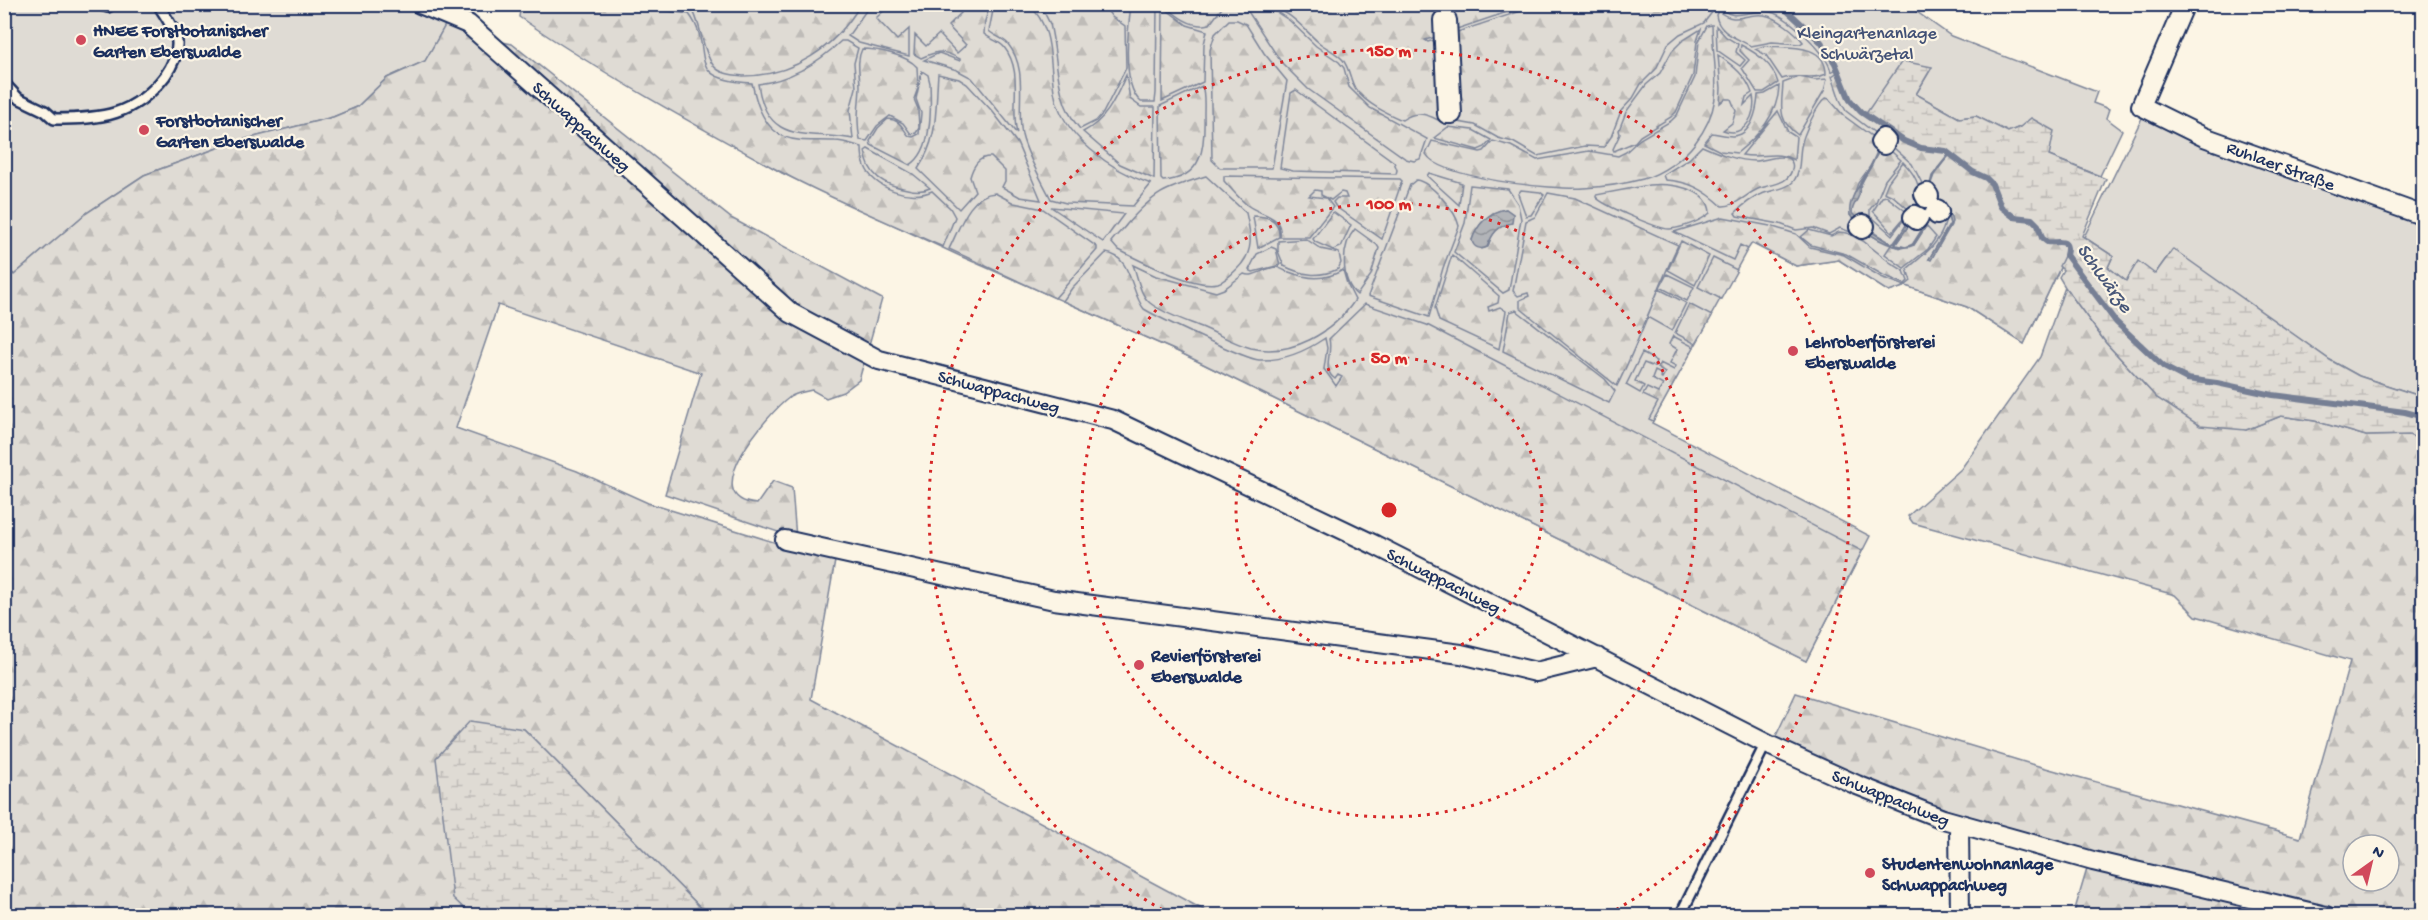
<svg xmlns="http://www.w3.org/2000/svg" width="2428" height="920" font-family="'Gochi Hand',sans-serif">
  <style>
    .green { fill: #dfdbd4; stroke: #7d8599; stroke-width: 1.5 }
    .forest { fill: url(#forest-firs); stroke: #7d8599; stroke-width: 1.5; fill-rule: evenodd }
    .wetland { fill: url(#wetland-marsh); stroke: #7d8599; stroke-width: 1.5 }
    .water { fill: url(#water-waves); stroke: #767f94; stroke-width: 1.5; fill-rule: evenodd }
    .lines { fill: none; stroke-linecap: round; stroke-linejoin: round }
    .stream { stroke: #767f94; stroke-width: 6 }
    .lane-casing { stroke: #1b2f5e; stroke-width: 14 }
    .street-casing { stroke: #1b2f5e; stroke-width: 22 }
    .lane { stroke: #fcf5e5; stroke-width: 9 }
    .street { stroke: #fcf5e5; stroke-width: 18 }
    .ring { fill: none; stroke: #d62828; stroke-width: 3; stroke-dasharray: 3 6 }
    .poi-dot { fill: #d1495b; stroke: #fcf5e5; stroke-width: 2 }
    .labels { text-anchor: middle; stroke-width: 4.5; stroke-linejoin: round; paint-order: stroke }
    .poi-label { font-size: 18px; font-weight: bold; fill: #1b2f5e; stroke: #fcf5e5; text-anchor: start }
    .park-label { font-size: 18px; fill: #425176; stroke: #fcf5e5 }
    .street-label { font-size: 18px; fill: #1b2f5e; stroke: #fcf5e5 }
    .water-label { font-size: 20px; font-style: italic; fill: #485779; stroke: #fcf5e5 }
    .centre { fill: #d62828; stroke: #fcf5e5; stroke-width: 3 }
    .ring-label { font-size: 18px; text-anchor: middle; font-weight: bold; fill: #d62828; stroke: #fcf5e5; stroke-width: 4.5; stroke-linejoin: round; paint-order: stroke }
  </style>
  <defs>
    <pattern id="forest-firs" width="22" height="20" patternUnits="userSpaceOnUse" patternTransform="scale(1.5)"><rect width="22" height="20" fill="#dfdbd4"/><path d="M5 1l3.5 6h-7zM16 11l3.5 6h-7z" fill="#bfbcb8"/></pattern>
    <pattern id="wetland-marsh" width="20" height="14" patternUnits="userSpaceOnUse" patternTransform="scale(1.5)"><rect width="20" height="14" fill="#dfdbd4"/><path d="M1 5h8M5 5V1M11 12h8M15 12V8" fill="none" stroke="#bfbcb8"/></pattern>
    <pattern id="water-waves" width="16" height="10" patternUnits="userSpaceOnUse" patternTransform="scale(1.5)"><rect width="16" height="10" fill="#b2b4b8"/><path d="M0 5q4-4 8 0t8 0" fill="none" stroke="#909399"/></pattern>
  </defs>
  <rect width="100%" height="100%" fill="#fcf5e5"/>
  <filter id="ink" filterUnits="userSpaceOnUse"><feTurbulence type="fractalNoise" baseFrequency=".0167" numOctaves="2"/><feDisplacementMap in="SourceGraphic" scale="12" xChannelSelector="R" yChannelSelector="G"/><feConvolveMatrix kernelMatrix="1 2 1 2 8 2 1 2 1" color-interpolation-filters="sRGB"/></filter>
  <g filter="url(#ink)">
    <path class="green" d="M 404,4 L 447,22 L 425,61 L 387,78 L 357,107 L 333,117 L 234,142 L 144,175 L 85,214 L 14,275 L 4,264 L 4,5 Z
      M 521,4 L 1780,4 L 1786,9 L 1790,4 L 1907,5 L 1951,36 L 2097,92 L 2093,103 L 2109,109 L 2106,118 L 2122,130 L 2100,176 L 2049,156 L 2020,127 L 2008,132 L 1976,116 L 1959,118 L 1916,94 L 1932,67 L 1885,129 L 1895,136 L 1946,151 L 1992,184 L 1998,202 L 2038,225 L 2042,239 L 2063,243 L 2067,248 L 2066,255 L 2024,344 L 1967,307 L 1906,286 L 1889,292 L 1839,260 L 1796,266 L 1751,243 L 1652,423 L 1870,536 L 1806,661 L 1181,353 L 960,256 L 782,173 L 711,132 Z
      M 2143,116 L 2423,222 L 2423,397 L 2359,376 L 2330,360 L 2172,250 L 2155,274 L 2126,281 L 2108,267 L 2113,256 L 2084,237 Z"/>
    <path class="forest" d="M 1712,4 L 1713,11 L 1704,23 L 1680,34 L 1668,44 L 1656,69 L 1641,84 L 1633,98 L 1621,111 L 1611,137 L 1604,147 L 1585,146 L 1537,156 L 1513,142 L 1498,138 L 1475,125 L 1453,121 L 1448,35 L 1539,5 Z
      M 521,5 L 626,5 L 689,14 C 717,51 680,79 752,83 C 754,92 756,101 760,110 C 777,148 802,139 835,141 C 844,141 854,145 862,147 C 862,154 862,160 865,166 C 874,189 911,201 932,191 L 950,208 L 955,217 L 943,247 C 890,223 833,200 781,172 C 693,124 603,74 519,17 Z
      M 690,5 L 860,5 C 835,48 793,76 743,76 C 733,75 719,74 713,65 C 701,49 702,23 690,5 Z
      M 870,5 L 890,5 L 876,18 L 897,40 L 909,29 L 909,56 L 859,43 L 848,36 Z
      M 953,5 L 990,5 L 985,21 L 984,34 C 990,39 999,41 1004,47 C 1024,72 1010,105 1017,134 L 972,78 L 957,70 L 924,60 L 939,53 L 960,61 L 960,59 C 942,50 940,50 921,58 L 914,54 L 915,35 L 926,46 L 939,34 L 957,53 L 966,45 L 948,26 L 961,13 Z
      M 994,5 L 1029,5 C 1054,28 1049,59 1054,91 C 1061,136 1112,171 1151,184 L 1133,206 L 1066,203 L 1051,199 C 1041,179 1027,156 1022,135 C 1016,105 1029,70 1008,44 C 1003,38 994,36 989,31 Z
      M 1036,5 L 1103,5 L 1112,17 L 1125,26 L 1126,68 L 1103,113 L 1096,121 L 1080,129 C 1054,99 1059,60 1050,24 L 1045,14 Z
      M 1131,5 L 1157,5 L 1156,93 L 1155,102 L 1141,102 C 1121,86 1128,28 1131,5 Z
      M 1165,5 L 1224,5 L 1210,24 C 1193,29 1176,16 1165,5 Z
      M 1265,5 L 1441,5 L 1443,20 L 1436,37 L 1425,40 L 1428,42 L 1438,39 L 1448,123 L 1445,124 C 1430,115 1418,109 1402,120 C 1386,113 1367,104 1356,90 C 1350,81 1350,69 1343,60 C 1336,52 1325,48 1317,41 C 1301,26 1288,9 1265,5 Z
      M 1446,5 L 1528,5 L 1448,32 Z
      M 1719,5 L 1780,5 L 1821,42 L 1837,69 L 1831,72 C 1828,54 1789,16 1770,12 C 1751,7 1732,25 1719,5 Z
      M 1163,7 L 1187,25 L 1207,31 L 1204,44 L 1203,82 L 1162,101 Z
      M 1259,7 L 1275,11 L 1289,20 L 1316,46 L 1339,62 L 1344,68 L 1349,87 L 1370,108 L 1427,139 L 1420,159 L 1414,161 L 1406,159 L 1308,89 L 1281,62 L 1247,10 Z
      M 1718,11 C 1737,26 1745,12 1764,15 C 1777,17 1796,32 1803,42 L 1800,44 L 1772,42 L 1751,46 C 1737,38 1718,33 1716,15 Z
      M 1229,20 L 1237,20 L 1246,24 L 1264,53 L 1287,81 L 1272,168 L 1220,168 L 1212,160 L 1210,50 L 1215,34 Z
      M 447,22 L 469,35 L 512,44 L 731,218 L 882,299 L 859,380 L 843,392 L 826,398 L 812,390 C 804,392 796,393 790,397 C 768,413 694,499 757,504 L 773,481 L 792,488 L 796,538 L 665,494 L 701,373 L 498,305 L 456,428 L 577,471 L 648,503 L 835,561 L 811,699 L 1213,915 L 708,915 L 524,729 L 453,897 L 471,915 L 5,915 L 4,265 L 14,275 L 85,214 L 144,175 L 234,142 L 333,117 L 357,107 L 387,78 L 425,61 Z
      M 1712,25 C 1713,73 1727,101 1695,143 C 1683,159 1661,174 1643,179 C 1624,184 1603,187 1584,188 C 1555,190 1440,179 1426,154 L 1432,141 L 1480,152 L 1484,151 L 1493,141 L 1511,146 L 1537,160 L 1589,151 L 1618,156 L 1626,152 L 1640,139 L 1671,121 L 1677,115 L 1695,77 L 1699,41 L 1707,26 Z
      M 1716,26 L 1726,37 L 1738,44 L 1736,52 L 1745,60 L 1740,66 L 1717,50 Z
      M 1701,29 L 1697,41 L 1693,75 L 1676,112 L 1671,117 L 1640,136 L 1635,142 L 1614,151 L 1613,149 L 1620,134 L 1619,130 L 1626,112 L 1646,85 L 1660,73 L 1672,51 L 1682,41 Z
      M 841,41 L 846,41 L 858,48 L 854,63 L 856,88 L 850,110 L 853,139 C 809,130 767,147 758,84 C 790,80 818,63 841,41 Z
      M 1741,45 C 1758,54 1773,64 1778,83 L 1764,92 L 1757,92 L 1742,68 L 1749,60 L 1740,51 Z
      M 1764,46 C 1786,48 1826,42 1826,74 C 1813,81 1798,73 1782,79 L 1766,55 L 1755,49 Z
      M 862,49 C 877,49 907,55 917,67 L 918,88 L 914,99 L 918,109 L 919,128 L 916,133 L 911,134 L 903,123 L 890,116 L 877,126 L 867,141 L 860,140 C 856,119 859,108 860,87 C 860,74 856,61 862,49 Z
      M 1718,55 C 1733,66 1746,75 1752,93 L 1746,97 L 1744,105 L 1753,96 C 1757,114 1745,139 1723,130 L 1732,123 L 1736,111 L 1731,99 L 1725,99 L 1720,103 L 1721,88 Z
      M 922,71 L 928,75 L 930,83 C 931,107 933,151 910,165 L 871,145 L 870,141 L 878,128 L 888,119 C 901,120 902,128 909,136 L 913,137 L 919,134 L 921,113 L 916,99 Z
      M 1838,72 C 1848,101 1860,114 1886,130 L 1883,139 L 1846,111 L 1840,100 L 1832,76 Z
      M 938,74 L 959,79 L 967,84 L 993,112 L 1017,143 L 1041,200 L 1020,197 L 1002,187 L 1005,181 L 1005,171 L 991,157 C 979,156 973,166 970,177 L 975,191 L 959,209 L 918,169 C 939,137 935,111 938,74 Z
      M 1126,75 L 1130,99 L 1141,107 L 1155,107 L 1154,179 L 1120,164 L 1083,132 C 1107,120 1115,99 1126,75 Z
      M 1799,77 L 1815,80 L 1827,79 L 1824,91 L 1798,135 C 1776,120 1782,105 1783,83 Z
      M 1202,86 C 1205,93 1204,105 1204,114 C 1205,146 1204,178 1163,181 L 1161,179 L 1160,106 Z
      M 1779,86 C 1778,115 1758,136 1737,153 L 1720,151 L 1704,143 L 1712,133 C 1719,134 1726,136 1732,136 C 1752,136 1757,110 1758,95 L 1765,94 Z
      M 1296,90 L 1394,162 L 1397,170 L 1396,174 L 1293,171 L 1280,168 L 1291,93 Z
      M 1826,98 L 1829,99 L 1844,116 L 1881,143 L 1870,167 L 1858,183 L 1852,201 L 1850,215 L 1860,226 L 1853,233 L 1840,228 L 1829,234 L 1813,228 L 1796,230 L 1780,224 L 1737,216 L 1735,213 C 1742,206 1752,198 1762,194 C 1771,190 1790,189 1795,179 C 1801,170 1799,158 1801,147 C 1803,135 1817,104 1826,98 Z
      M 1778,111 L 1788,132 L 1796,137 L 1794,160 C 1776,150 1763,159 1742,155 Z
      M 1448,127 L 1473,130 L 1491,140 L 1485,147 L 1478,150 L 1434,138 Z
      M 1888,131 L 1914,146 L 1946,151 L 1950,153 L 1937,169 L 1951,154 C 1958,159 1990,181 1993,185 C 1998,194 1997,202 2005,210 C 2024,228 2031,205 2042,239 L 2050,243 L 2060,241 L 2065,245 L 2066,255 L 2024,344 L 1967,307 L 1906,286 L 1889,292 L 1839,260 L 1796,266 L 1752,243 L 1748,249 L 1740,245 L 1733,260 L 1674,232 L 1723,217 L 1770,226 L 1796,234 L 1810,247 L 1844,255 L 1881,277 L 1905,286 L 1911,281 L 1907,269 C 1922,256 1940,244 1945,223 L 1939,212 L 1942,207 L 1948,216 L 1950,224 L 1929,259 L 1932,258 L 1951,225 L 1951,217 L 1939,201 L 1925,189 L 1912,164 L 1885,140 Z
      M 1883,144 L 1901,160 L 1885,180 L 1876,202 L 1870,209 L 1870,218 L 1861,225 C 1858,222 1854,218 1852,214 C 1849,203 1876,156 1883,144 Z
      M 1702,146 C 1718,153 1737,161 1755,161 C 1765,161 1784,152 1791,161 C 1793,164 1793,166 1792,169 C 1789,185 1770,184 1758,189 C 1746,194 1735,207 1722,206 C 1705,190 1689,181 1665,180 L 1663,175 L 1689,159 Z
      M 868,149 L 913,174 L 930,188 C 922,192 915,191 907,189 C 884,185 868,176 865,151 Z
      M 1903,162 C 1920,179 1923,193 1915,215 L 1893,196 L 1884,192 L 1888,182 Z
      M 1429,173 L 1462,183 L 1459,205 L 1427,176 Z
      M 1206,176 L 1246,213 C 1251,235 1255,252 1237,269 C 1232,274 1225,281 1218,283 C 1195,289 1138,260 1117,249 L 1111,242 C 1116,235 1122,231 1127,224 C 1156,191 1165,189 1206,176 Z
      M 1224,176 L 1400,179 L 1402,181 L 1382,239 L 1336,207 L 1333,202 L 1337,198 L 1347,198 L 1345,193 L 1341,192 L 1331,200 L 1321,195 L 1321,191 L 1315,190 L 1309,196 L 1326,198 L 1333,207 L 1309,237 L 1280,237 C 1283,214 1261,216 1247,205 C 1239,198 1231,189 1224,181 Z
      M 1416,180 C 1431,182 1456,211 1459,226 L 1443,268 L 1429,317 L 1368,296 L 1410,185 Z
      M 1470,185 L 1508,189 L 1518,204 L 1521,219 L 1509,290 L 1503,293 L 1454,252 L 1465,223 ZM 1506,209 L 1513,214 L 1511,223 C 1498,225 1491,234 1488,247 L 1482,249 L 1472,240 C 1477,225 1489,212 1506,209 Z
      M 1649,185 C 1668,183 1709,187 1710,213 C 1701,221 1682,228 1670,229 C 1660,230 1602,205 1596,197 L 1596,195 Z
      M 1521,190 L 1540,192 L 1544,195 L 1531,215 L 1526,216 L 1518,194 Z
      M 995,193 L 1014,203 L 1043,209 L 1097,247 L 1097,250 L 1055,298 L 949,249 C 959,230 969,194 995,193 Z
      M 1548,193 L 1575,198 L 1678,245 C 1656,291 1640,340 1617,386 L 1520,308 L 1520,300 L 1529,296 L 1528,293 L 1518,296 L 1513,291 L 1526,221 L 1535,217 Z
      M 1886,196 L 1908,213 L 1892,232 L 1873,211 L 1882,197 Z
      M 1051,207 L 1124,214 L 1103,242 Z
      M 1333,212 L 1351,225 L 1341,247 L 1333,250 L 1315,242 L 1313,239 Z
      M 1253,216 C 1269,216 1280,220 1279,237 L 1258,248 Z
      M 1913,217 L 1893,244 L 1864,227 L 1873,218 L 1892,235 L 1905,218 Z
      M 1914,218 L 1924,226 L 1912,245 L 1914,245 L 1926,226 L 1936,237 L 1928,249 L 1904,268 L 1885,254 L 1891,245 L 1901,248 L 1905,247 L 1895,245 Z
      M 1355,229 L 1377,245 L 1379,248 L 1371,275 L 1357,295 C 1340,280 1341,245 1355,229 Z
      M 1809,230 L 1831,236 L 1839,232 L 1847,233 L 1863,241 L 1891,263 L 1904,271 L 1908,281 L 1905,284 L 1883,275 L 1846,254 L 1811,245 L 1801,237 Z
      M 1306,239 L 1321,249 L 1339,253 L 1341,263 L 1338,269 C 1319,278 1302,275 1284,266 L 1278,251 L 1278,241 Z
      M 1681,241 L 1709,256 L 1695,285 L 1668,270 Z
      M 1271,247 L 1276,249 L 1280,265 L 1253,272 L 1249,270 L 1257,254 Z
      M 1106,253 C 1132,256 1130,292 1144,309 C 1159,318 1245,359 1259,360 C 1283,361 1306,351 1325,338 L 1327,348 L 1324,369 L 1336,386 L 1342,377 L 1338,375 L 1335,379 C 1321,369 1333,354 1329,339 L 1365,304 L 1427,325 L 1862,551 L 1806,661 L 1181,353 L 1063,301 L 1072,288 Z
      M 1452,255 L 1499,296 L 1498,303 L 1488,307 L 1489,311 L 1500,307 L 1506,311 L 1499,349 L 1439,321 L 1435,308 Z
      M 1713,258 L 1737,270 L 1721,299 L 1698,287 Z
      M 1133,265 L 1156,276 L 1216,292 L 1224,289 L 1244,274 C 1254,278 1265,268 1275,267 C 1280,267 1284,271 1289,272 C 1308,279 1324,281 1343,270 L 1347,284 L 1355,300 C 1333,333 1291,357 1251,348 C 1235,344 1220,335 1204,328 C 1187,321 1164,314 1150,303 C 1139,294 1138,276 1133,265 Z
      M 1667,274 L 1694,287 L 1687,301 L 1660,287 Z
      M 2065,287 L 2106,343 L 2157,398 L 2246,430 L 2281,416 L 2315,421 L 2366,436 L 2409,435 L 2423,440 L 2423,915 L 2354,915 L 2153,869 L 2016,834 L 1893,791 L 1774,740 L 1796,693 L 2031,764 L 2300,838 L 2350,661 L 2196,616 L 2175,595 L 1913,523 L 1908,516 L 1961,469 L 2040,357 ZM 2353,845 L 2389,845 L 2389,881 L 2353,881 Z
      M 1659,289 L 1686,303 L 1672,331 L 1647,317 Z
      M 1689,304 L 1712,316 L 1696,344 L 1675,333 Z
      M 1516,310 L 1605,379 L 1615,391 L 1609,403 L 1503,351 L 1510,312 Z
      M 1673,336 L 1694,347 L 1653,421 L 1649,419 L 1658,402 L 1643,395 L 1647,388 L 1658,393 L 1663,385 L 1652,379 L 1655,371 L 1661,374 L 1660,377 L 1662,378 L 1665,373 L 1657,368 L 1660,363 L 1674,370 L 1676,366 L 1670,363 L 1677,349 L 1669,344 Z
      M 1642,353 L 1656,361 L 1654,367 L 1644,363 L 1635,381 L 1644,386 L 1640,393 L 1626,385 Z
      M 2087,869 L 2286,915 L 2073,916 Z"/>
    <path class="wetland" d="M 1902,61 L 1932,67 L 1916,94 L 1959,118 L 1976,116 L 2008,132 L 2020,127 L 2031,118 L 2054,131 L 2049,156 L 2106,179 L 2082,236 L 2113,256 L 2108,267 L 2126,281 L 2138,261 L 2155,274 L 2173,249 L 2330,360 L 2359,376 L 2423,397 L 2423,440 L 2409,435 L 2366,436 L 2315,421 L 2281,416 L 2246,430 L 2200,426 L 2157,398 L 2106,343 L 2065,287 L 2059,277 L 2063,270 L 2059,266 C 2063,259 2073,241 2057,241 C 2054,241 2051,243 2047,242 L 2042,239 L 2038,225 L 2032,219 L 2018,218 L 2007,212 L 1998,202 L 1992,183 L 1984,177 L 1970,170 L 1946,151 L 1910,144 L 1865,115 Z
      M 470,721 L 524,729 L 708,915 L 471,915 L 453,898 L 436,758 Z"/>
    <path class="water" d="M 1886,130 L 1888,131 C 1882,149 1871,165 1861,181 C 1858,186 1860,190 1859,195 C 1857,202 1852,205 1852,213 L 1865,228 L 1891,244 L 1895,243 L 1929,188 L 1932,176 L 1950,153 L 1934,175 L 1930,186 L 1936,199 L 1951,217 L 1952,222 L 1931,260 L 1929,259 L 1950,224 L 1948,216 L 1942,208 L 1930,220 L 1914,245 C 1896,254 1860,232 1850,215 C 1847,197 1865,179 1872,165 C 1877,153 1883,141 1886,130 ZM 1924,197 L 1941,207 L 1928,221 L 1913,244 L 1906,247 L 1895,245 L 1916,215 Z
      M 1506,209 L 1513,214 L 1512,223 C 1497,226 1492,234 1487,247 C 1481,250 1473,248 1472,240 C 1477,225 1489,211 1506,209 Z"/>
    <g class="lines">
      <path class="stream" d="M 1780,4 L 1821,42 L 1835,63 L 1850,100 L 1861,112 L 1904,141 L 1921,148 L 1946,151 L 1973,172 L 1986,178 L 1992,184 L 2001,207 L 2014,217 L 2032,219 L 2038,225 L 2042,238 L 2047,242 C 2056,244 2071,236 2066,255 L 2116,322 L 2164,367 L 2187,379 L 2217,383 L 2273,395 L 2405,412 L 2424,417"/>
      <defs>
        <path id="lane" d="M 98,4 L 108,7 L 112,4
          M 4,83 L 18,98 L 45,111 L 54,119 C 102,119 134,116 165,76 C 172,66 178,55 177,42 C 176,30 164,15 158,4
          M 1680,916 L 1766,743"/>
        <path id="street" d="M 420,4 L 468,24 L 791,313 L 879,360 L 1113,420 L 1375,545 L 1771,746 L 1857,785 L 1943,819 L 2093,861 L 2326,916
          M 2185,4 L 2141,106 L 2204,137 L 2424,216
          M 1443,20 L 1447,20 L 1452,114 L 1447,114 Z
          M 1883,138 L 1886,141 L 1884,145 L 1880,142 Z
          M 1927,193 L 1929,196 L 1926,198 L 1924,194 Z
          M 1937,209 L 1939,212 L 1937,215 L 1935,212 Z
          M 1915,215 L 1919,217 L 1917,220 L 1913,217 Z
          M 1863,224 L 1865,226 L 1862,229 L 1859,227 Z
          M 785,540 L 1054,600 L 1461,654 L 1536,672 L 1597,657
          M 1959,825 L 1960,916"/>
      </defs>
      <use href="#lane" class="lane-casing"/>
      <use href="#street" class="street-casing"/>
      <use href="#lane" class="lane"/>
      <use href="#street" class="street"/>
    </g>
  </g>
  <g class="ring">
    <circle cx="1389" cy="510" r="153"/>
    <circle cx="1389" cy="510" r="307"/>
    <path d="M1170 914A460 460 0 1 1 1608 914"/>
  </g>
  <g class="poi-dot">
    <circle cx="81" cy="40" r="6"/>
    <circle cx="144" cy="130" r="6"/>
    <circle cx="1793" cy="351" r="6"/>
    <circle cx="1139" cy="665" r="6"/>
    <circle cx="1870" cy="873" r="6"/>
  </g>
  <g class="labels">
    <g class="poi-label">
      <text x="93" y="36">HNEE Forstbotanischer<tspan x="93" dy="21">Garten Eberswalde</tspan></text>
      <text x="156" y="126">Forstbotanischer<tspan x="156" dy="21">Garten Eberswalde</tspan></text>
      <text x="1805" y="347">Lehroberförsterei<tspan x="1805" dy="21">Eberswalde</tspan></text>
      <text x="1151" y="661">Revierförsterei<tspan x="1151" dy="21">Eberswalde</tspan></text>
      <text x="1882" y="869">Studentenwohnanlage<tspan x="1882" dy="21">Schwappachweg</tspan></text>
    </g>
    <g class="park-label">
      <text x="1867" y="38">Kleingartenanlage<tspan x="1867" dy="21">Schwärzetal</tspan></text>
    </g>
    <g class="street-label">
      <text transform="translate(582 126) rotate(42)" y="6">Schwappachweg</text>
      <text transform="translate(2281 165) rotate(20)" y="6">Ruhlaer Straße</text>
      <text transform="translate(999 391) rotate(15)" y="6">Schwappachweg</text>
      <text transform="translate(1444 580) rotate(27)" y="6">Schwappachweg</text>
      <text transform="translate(1891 797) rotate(22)" y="6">Schwappachweg</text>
    </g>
    <g class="water-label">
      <text transform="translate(2106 277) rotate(54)" y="7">Schwärze</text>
    </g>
  </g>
  <circle cx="1389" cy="510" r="9" class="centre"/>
  <g class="ring-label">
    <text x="1389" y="56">150 m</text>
    <text x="1389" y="209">100 m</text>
    <text x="1389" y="363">50 m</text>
  </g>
  <rect width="2428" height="920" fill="none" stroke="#fcf5e5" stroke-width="24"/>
  <rect x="12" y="12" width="2404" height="896" fill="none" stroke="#1b2f5e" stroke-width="2" filter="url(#ink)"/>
  <g transform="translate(2371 863) rotate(34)"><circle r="28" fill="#fcf5e5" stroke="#a2a6af" stroke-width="1.5"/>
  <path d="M0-4.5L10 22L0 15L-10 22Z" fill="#d1495b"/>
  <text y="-9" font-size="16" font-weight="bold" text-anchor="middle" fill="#1b2f5e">N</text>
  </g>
</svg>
